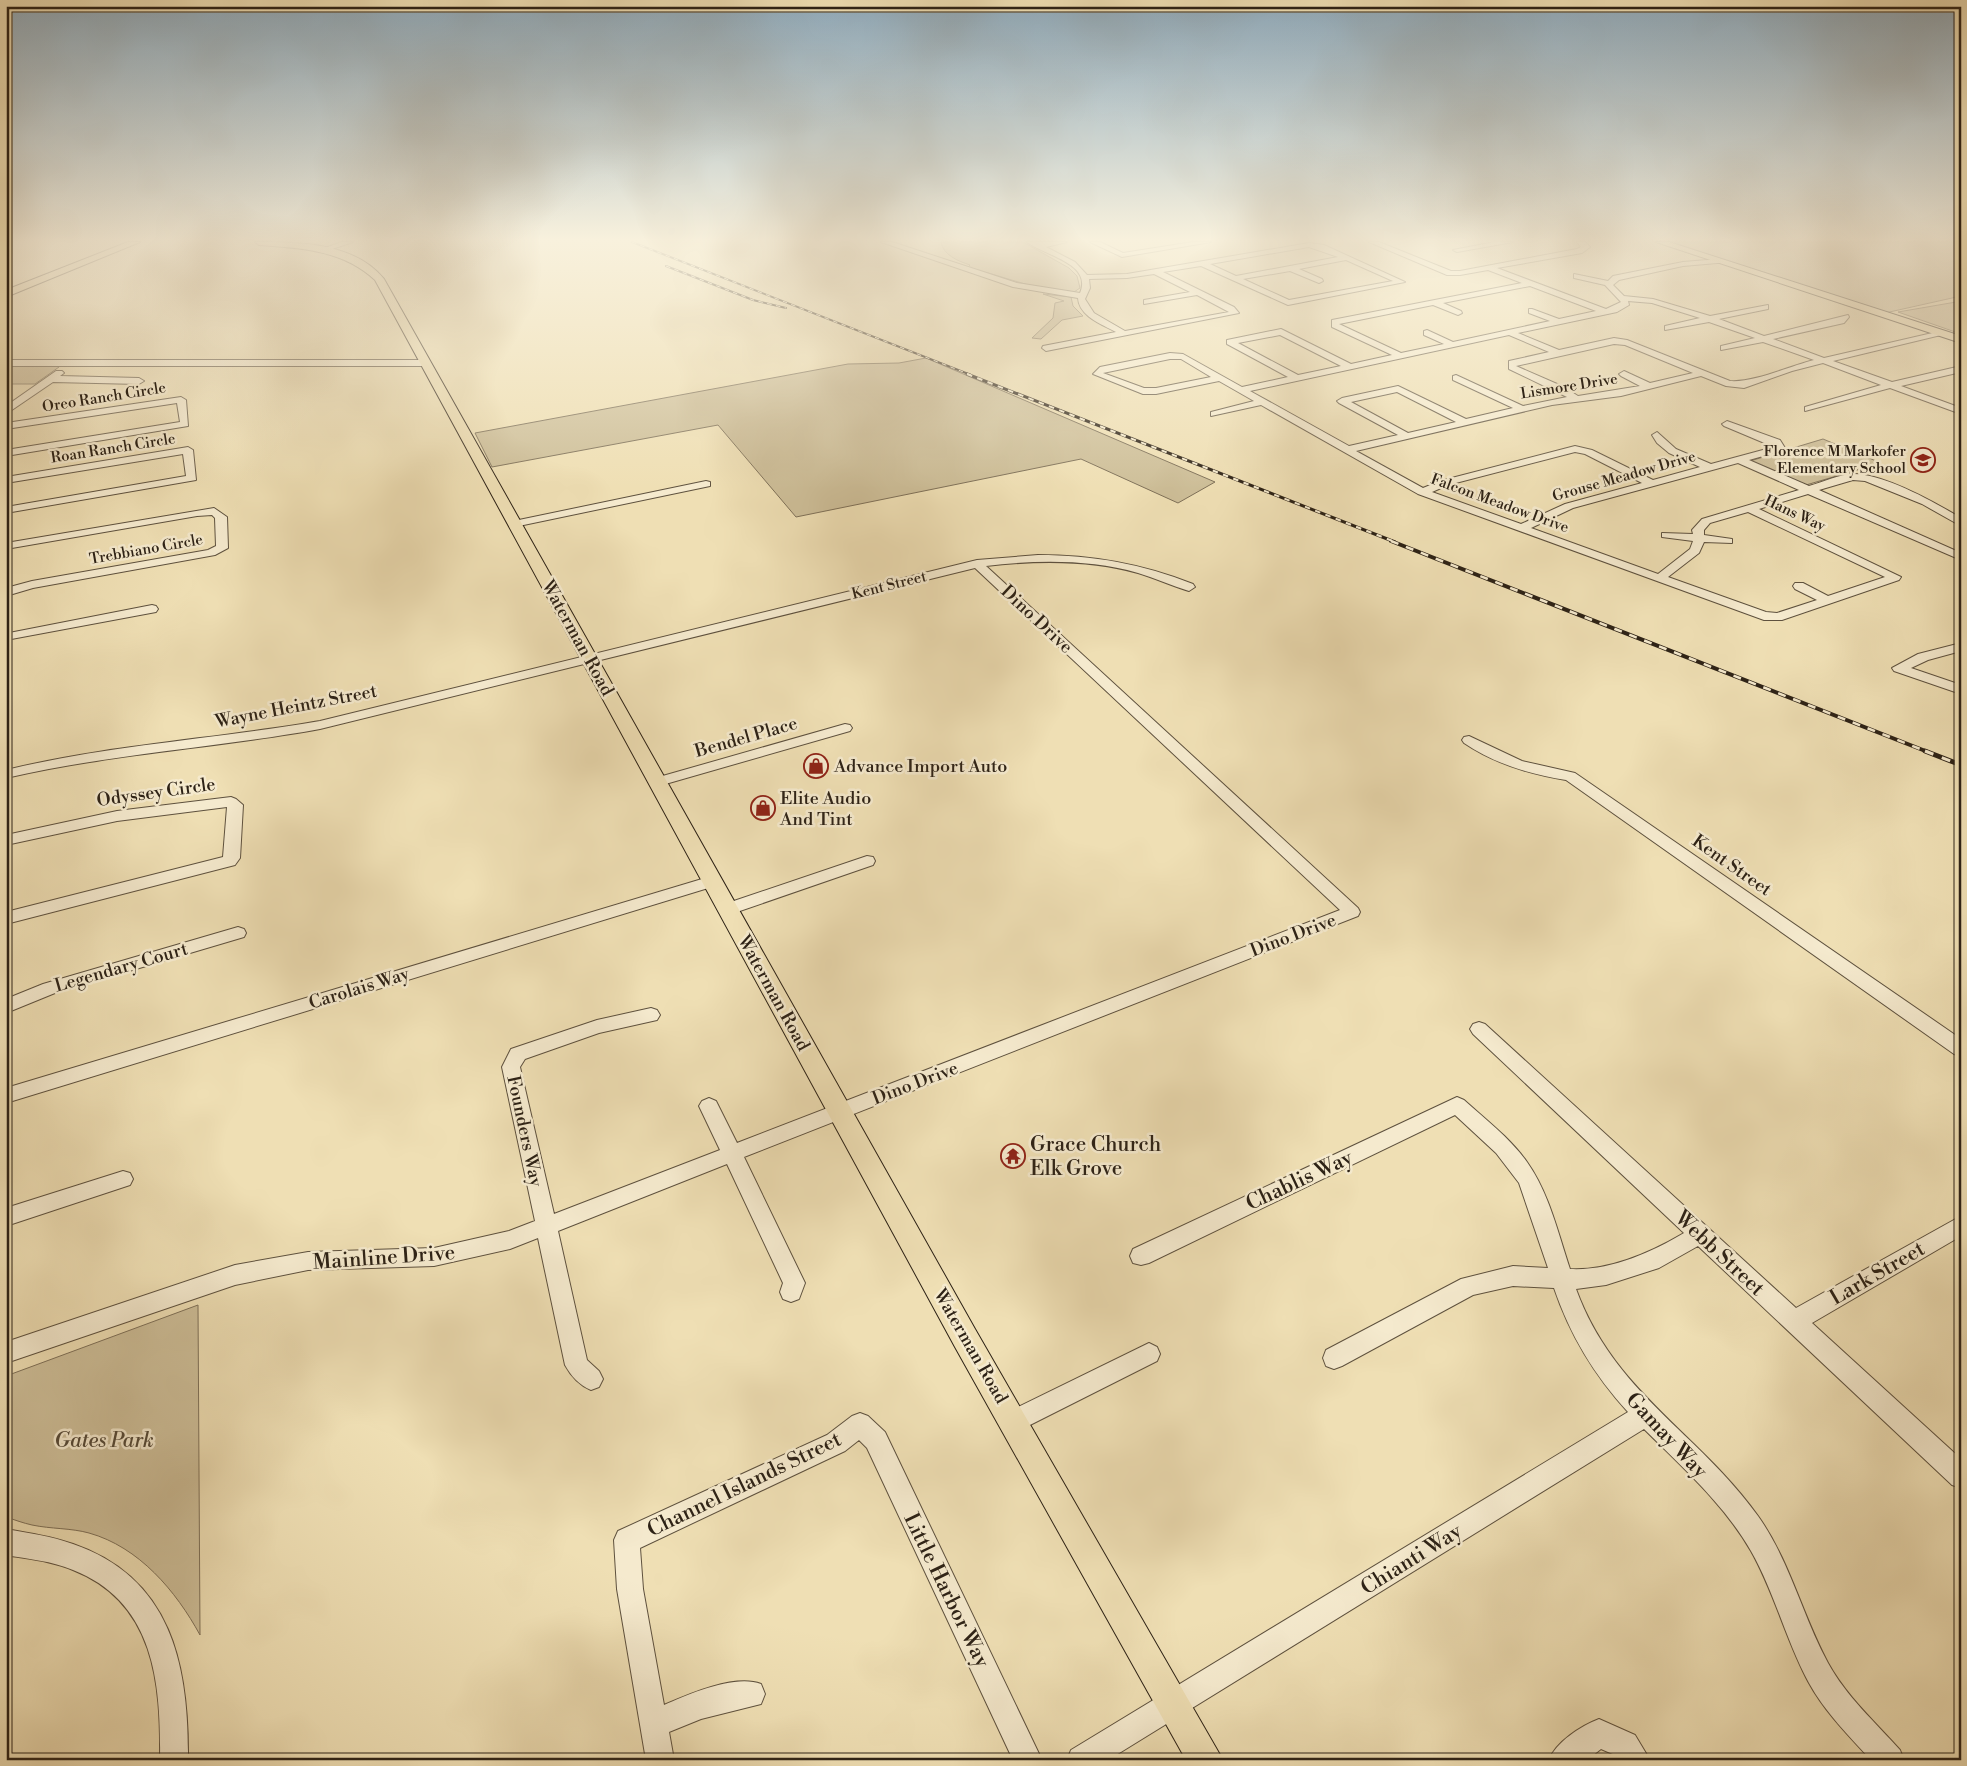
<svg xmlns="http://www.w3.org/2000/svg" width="1967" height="1766" font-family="'Libre Bodoni',serif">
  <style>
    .green { fill: #cebf99; stroke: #7e7058 }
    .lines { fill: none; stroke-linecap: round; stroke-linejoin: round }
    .minor-casing { stroke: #5e513e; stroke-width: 2 }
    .major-casing { stroke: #2d2216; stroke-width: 2 }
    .minor { fill: #f5eace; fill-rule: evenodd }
    .major { fill: #efdfb4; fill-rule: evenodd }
    .rail-far3-casing { stroke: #2d2216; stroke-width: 2 }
    .rail-far2-casing { stroke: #2d2216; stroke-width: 3 }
    .rail-far1-casing { stroke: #2d2216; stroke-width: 4 }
    .rail-casing { stroke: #2d2216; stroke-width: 5 }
    .rail-far3 { stroke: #f5eace; stroke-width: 1; stroke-dasharray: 4.5; stroke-linecap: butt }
    .rail-far2 { stroke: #f5eace; stroke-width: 2; stroke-dasharray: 5.5; stroke-linecap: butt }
    .rail-far1 { stroke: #f5eace; stroke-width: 2.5; stroke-dasharray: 8; stroke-linecap: butt }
    .rail { stroke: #f5eace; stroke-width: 3; stroke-dasharray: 9; stroke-linecap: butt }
    .labels { text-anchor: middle; stroke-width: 5; stroke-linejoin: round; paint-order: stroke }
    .far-street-label { font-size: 15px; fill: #2d2216; stroke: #f5eace }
    .far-poi-label { font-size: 15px; fill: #2d2216; stroke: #f5eace; text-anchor: end }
    .street-label { font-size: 18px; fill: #2d2216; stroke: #f5eace }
    .poi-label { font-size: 18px; fill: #2d2216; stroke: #f5eace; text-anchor: start }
    .near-poi-label { font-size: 21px; fill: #2d2216; stroke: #f5eace; text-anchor: start }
    .near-street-label { font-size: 21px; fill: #2d2216; stroke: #f5eace }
    .near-park-label { font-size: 21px; font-style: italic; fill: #554937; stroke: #f5eace }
  </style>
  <rect width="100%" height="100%" fill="#efdfb4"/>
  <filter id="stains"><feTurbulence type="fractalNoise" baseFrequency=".004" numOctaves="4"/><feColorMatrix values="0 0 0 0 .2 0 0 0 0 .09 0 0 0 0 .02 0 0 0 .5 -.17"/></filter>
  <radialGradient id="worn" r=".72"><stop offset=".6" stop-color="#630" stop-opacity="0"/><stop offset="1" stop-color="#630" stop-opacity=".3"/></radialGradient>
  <path class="green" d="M 941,242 L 1023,242 L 1069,268 L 1077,276 L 1080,288 L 1074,292 L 1032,286 L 968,267 L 970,265 C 958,261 943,255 941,242 Z
    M 1663,242 L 1961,242 L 1961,296 L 1885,313 Z
    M 1043,294 L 1071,297 L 1073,306 L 1083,316 L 1062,320 L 1041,339 L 1032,338 L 1053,318 L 1055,303 L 1064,301 Z
    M 1961,300 L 1961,334 L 1898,312 L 1956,302 Z
    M 926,358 L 1215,482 L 1178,503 L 1081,459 L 796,517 L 718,425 L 492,467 L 475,433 L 848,364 L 899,363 Z
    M 6,365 L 57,366 L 59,367 L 35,384 L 6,384 Z
    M 1823,439 L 1881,463 L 1806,485 L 1750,461 Z
    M 198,1305 L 200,1635 C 176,1591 139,1547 89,1533 C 71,1528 51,1529 32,1525 C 23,1523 15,1520 6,1517 L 6,1376 Z"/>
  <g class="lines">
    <defs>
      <path id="minor" d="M 342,242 L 353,242 L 323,252 L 319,250 Z
        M 881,242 L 892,242 L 1017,283 L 1080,293 C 1093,263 1043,255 1027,242 L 1067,242 L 1046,247 L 1075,262 L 1087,275 L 1127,274 L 1309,243 L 1324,245 L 1405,282 L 1288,305 L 1201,266 L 1163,272 L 1234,307 L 1239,313 L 1046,351 L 1042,348 L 1043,346 L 1116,332 C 1101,324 1079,316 1078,298 L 1013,287 ZM 1309,247 L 1338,257 L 1236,276 L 1210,264 ZM 1346,260 L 1393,281 L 1289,300 L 1243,279 L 1290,271 L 1319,283 L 1323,281 L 1322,279 L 1299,269 ZM 1154,274 L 1190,292 L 1144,300 L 1144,304 L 1197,295 L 1229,312 L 1125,331 L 1094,313 L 1085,299 L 1090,288 L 1089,279 L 1127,278 Z
        M 1090,242 L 1100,242 L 1123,253 L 1193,242 L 1211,242 L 1122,257 Z
        M 1369,242 L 1379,242 L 1451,271 L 1460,271 L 1577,249 L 1581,247 L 1577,242 L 1585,242 L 1590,247 L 1582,253 L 1497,268 L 1606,309 L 1621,302 L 1605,285 L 1574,278 L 1574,274 L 1608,281 L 1613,276 L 1683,262 L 1720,259 L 1720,263 L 1717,263 L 1683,266 L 1619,280 L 1613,285 L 1624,296 L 1653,299 L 1710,316 L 1768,305 L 1768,309 L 1719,319 L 1764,336 L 1848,315 L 1849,317 L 1844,323 L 1773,339 L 1824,358 L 1941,331 L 1941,335 L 1833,361 L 1892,382 L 1961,366 L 1961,372 L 1901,386 L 1961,408 L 1961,414 L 1890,388 L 1805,411 L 1805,407 L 1881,385 L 1823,363 L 1792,371 L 1744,388 L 1726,386 L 1701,376 L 1621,396 L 1552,405 L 1356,451 L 1423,488 L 1440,481 L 1575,446 L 1592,450 L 1653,480 L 1700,467 L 1669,453 L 1657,443 L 1652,435 L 1657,432 L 1676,449 L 1711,464 L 1774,447 L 1724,426 L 1722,424 L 1727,421 L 1780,440 L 1785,448 L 1784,450 L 1749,460 L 1809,486 C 1823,482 1840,474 1854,474 C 1885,474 1934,502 1961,518 L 1961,526 L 1922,504 L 1865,481 L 1853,480 L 1819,490 L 1961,553 L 1961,560 L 1808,494 L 1759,509 L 1901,577 L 1899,580 L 1782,620 L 1764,620 L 1418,494 L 1261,405 L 1211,416 L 1211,412 L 1254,401 L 1219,381 L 1156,394 L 1143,394 L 1093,374 L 1100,367 L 1170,353 L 1183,354 L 1242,387 L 1288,377 L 1227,344 L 1227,340 L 1281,329 L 1351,364 L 1392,355 L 1332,327 L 1332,320 L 1522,283 L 1488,270 L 1460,275 L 1447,275 ZM 1530,286 L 1596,311 L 1559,319 L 1532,309 L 1529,309 L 1529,313 L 1550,321 L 1453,342 L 1427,330 L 1424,331 L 1424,335 L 1444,344 L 1401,353 L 1339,324 L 1433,305 L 1458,315 L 1462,313 L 1461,311 L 1443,303 ZM 1628,301 L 1652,303 L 1700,318 L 1665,326 L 1665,330 L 1709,322 L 1755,338 L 1721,346 L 1721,350 L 1763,342 L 1814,360 C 1790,366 1753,383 1730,381 L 1627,340 L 1614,338 L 1559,350 L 1518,333 L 1617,312 L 1629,305 ZM 1280,335 L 1341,366 L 1298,375 L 1238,343 ZM 1509,335 L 1549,352 L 1509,361 L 1509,369 L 1567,397 L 1523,406 L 1456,375 L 1453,376 L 1453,380 L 1513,408 L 1466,419 L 1398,386 L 1342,398 L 1337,401 L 1339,403 L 1398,435 L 1349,446 L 1250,391 ZM 1614,344 L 1625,345 L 1693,373 L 1650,383 L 1624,371 L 1619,374 L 1621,376 L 1640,386 L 1578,396 L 1564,387 L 1516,366 ZM 1170,359 L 1181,359 L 1211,377 L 1156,388 L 1144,388 L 1103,373 ZM 1397,392 L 1456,422 L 1408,433 L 1351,402 ZM 1575,452 L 1585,454 L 1642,483 L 1565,504 L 1521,524 L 1432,492 L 1448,485 ZM 1738,463 L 1799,490 L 1702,519 L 1692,530 L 1693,534 L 1662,533 L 1662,537 L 1693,541 L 1690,549 L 1658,574 L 1531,528 L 1573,508 ZM 1748,512 L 1885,577 L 1828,596 L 1803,583 L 1795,583 L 1793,586 L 1795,589 L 1817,600 L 1777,613 L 1766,612 L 1668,577 L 1699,553 L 1704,542 L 1732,543 L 1732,539 L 1704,535 L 1704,530 L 1710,523 Z
        M 1495,242 L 1513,242 L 1457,252 L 1453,250 Z
        M 6,360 L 425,360 L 429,363 L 425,366 L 6,366 Z
        M 56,371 L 62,371 L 64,373 L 60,376 L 139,378 L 144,381 L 139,384 L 53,382 L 6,414 L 6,406 Z
        M 181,397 L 186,400 L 188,426 L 6,456 L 6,450 L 180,422 L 177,403 L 6,429 L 6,423 Z
        M 188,447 L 193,450 L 196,480 L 6,513 L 6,507 L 186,476 L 183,454 L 6,483 L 6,477 Z
        M 706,481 L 710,482 L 710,486 L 514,527 L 508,524 L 514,521 Z
        M 214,508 L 227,517 L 228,548 L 215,555 L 33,588 L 6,596 L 6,588 L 32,581 L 208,550 L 216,546 L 215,518 L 212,515 L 197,516 L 6,549 L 6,543 Z
        M 1038,555 C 1093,555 1143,564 1193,584 L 1195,587 L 1189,591 C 1172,586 1155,578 1138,573 C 1089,559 1036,560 986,566 L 1358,908 L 1360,912 L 1358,916 L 744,1157 L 805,1283 L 799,1299 L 791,1302 L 783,1299 L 780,1292 L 783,1283 L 727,1164 L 558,1231 L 587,1360 L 599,1371 L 603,1379 L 599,1387 L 591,1390 C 579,1385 571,1376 565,1365 L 538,1238 L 510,1249 L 434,1266 L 308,1270 L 235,1285 L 6,1363 L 6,1342 L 235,1265 L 308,1252 L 434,1248 L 509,1231 L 535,1221 L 502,1067 L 511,1049 L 597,1020 L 651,1008 L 657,1010 L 660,1015 L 657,1020 L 599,1033 L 525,1059 L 520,1067 L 554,1214 L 720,1150 L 699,1106 L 702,1101 L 709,1098 L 716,1101 L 737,1143 L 1340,910 L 975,568 L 320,729 C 216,748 109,754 6,778 L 6,770 C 109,745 216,739 320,721 L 977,560 Z
        M 152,605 L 156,606 L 158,609 L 156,612 L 6,640 L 6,634 L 9,633 Z
        M 1961,643 L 1961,651 L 1928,660 L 1911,668 L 1961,685 L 1961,694 L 1894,671 L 1892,668 L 1918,654 Z
        M 845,724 L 850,725 L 852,728 L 850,731 L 662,785 L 657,786 L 650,782 L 652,779 Z
        M 1469,736 L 1522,761 L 1575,773 L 1961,1039 L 1961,1056 L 1954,1054 L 1566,780 C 1529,774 1495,764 1464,743 L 1462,740 L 1464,737 Z
        M 231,797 L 236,799 L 243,805 L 240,858 L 235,865 L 6,924 L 6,912 L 223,857 L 227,807 L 117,821 L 6,845 L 6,835 L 117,811 Z
        M 867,856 L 873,857 L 875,861 L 873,865 L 734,913 L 722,913 L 720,909 L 722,905 Z
        M 712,876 L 718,877 L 720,881 L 718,885 L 6,1103 L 6,1088 Z
        M 238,927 L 244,929 L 246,933 L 244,937 L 55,993 L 6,1013 L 6,999 L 43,984 Z
        M 1479,1022 L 1485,1024 L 1796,1308 L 1961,1216 L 1961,1236 L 1812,1323 L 1961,1459 L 1961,1488 L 1952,1485 L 1698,1246 L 1659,1268 L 1606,1285 L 1576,1289 C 1614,1393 1698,1432 1758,1516 C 1790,1561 1802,1615 1828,1663 C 1846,1696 1875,1722 1900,1750 L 1904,1760 L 1871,1760 C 1849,1736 1825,1712 1809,1683 C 1786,1641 1775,1593 1751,1551 C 1724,1504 1682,1467 1644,1429 L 1108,1760 L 1067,1760 L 1071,1750 L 1628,1412 C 1594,1375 1570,1335 1554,1288 L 1513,1286 L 1473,1295 L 1342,1366 L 1334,1369 L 1326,1366 L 1323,1358 L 1326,1350 L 1461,1279 L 1513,1266 L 1548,1268 L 1519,1183 L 1496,1153 L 1455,1115 L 1149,1263 L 1141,1265 L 1133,1263 L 1130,1256 L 1133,1249 L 1457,1097 L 1464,1100 C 1485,1119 1510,1138 1527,1162 C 1549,1193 1558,1233 1570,1269 C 1610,1271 1650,1253 1684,1233 L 1473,1034 L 1470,1029 L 1473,1024 Z
        M 123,1171 L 130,1173 L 133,1179 L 130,1185 L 6,1226 L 6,1208 Z
        M 1149,1343 L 1157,1347 L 1160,1354 L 1157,1361 L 1022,1429 L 1014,1432 L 1006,1429 L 1002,1421 L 1006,1413 Z
        M 860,1413 L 868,1416 L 885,1432 L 1042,1760 L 1013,1760 L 867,1448 L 859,1440 L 845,1451 L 640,1548 L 643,1589 L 664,1705 C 689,1694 735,1674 761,1684 L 765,1694 L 761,1704 L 701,1719 L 669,1732 L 674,1760 L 646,1760 L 617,1589 L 614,1540 L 618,1531 L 827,1435 L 852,1416 Z
        M 6,1529 C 29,1533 51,1536 73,1544 C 172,1578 189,1666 188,1760 L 160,1760 C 161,1684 155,1602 73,1570 C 52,1561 28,1559 6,1555 Z
        M 1599,1719 L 1635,1735 L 1650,1760 L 1618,1760 L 1615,1755 L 1601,1749 L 1587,1760 L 1549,1760 C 1556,1742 1581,1726 1599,1719 Z"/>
      <path id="major" d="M 128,242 L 140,242 L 6,297 L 6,290 Z
        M 255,242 C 298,242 354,242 384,279 L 975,1329 L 1223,1760 L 1186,1760 L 955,1347 L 375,280 C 343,250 301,248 259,245 Z
        M 1656,242 L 1669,242 L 1961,336 L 1961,343 Z"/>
    </defs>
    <use href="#minor" class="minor-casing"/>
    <use href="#major" class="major-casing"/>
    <use href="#minor" class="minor"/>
    <use href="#major" class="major"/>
    <defs>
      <path id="rail-far3" d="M 632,242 L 971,375
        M 666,266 L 753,300 L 786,308"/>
      <path id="rail-far2" d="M 967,374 L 1395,542"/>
      <path id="rail-far1" d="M 1391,541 L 1928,752"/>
      <path id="rail" d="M 1925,751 L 1961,765"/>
    </defs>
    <use href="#rail-far3" class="rail-far3-casing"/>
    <use href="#rail-far2" class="rail-far2-casing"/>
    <use href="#rail-far1" class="rail-far1-casing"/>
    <use href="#rail" class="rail-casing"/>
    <use href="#rail-far3" class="rail-far3"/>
    <use href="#rail-far2" class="rail-far2"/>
    <use href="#rail-far1" class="rail-far1"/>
    <use href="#rail" class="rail"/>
  </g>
  <linearGradient id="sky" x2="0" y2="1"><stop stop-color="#90acbe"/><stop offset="0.49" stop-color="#f8f1dd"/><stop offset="1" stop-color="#f8f1dd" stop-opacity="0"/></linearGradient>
  <rect width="1967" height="489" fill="url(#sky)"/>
  <defs>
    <symbol id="school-ring" viewBox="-11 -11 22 22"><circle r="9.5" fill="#f5eace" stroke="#8f2418" stroke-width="1.5"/><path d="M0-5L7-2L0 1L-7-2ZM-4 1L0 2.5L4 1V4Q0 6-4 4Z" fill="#8f2418"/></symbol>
    <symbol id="shop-ring" viewBox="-11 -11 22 22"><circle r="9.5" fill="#f5eace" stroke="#8f2418" stroke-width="1.5"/><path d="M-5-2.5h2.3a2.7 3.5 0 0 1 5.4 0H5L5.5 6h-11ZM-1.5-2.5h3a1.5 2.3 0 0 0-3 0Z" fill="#8f2418"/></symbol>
    <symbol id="temple-ring" viewBox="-11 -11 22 22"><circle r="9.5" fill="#f5eace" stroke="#8f2418" stroke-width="1.5"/><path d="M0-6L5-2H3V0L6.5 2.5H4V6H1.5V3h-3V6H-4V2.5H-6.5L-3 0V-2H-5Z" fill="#8f2418"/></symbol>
  </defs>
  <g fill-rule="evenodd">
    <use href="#school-ring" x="1909" y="446" width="28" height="28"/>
    <use href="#shop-ring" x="802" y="752" width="28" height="28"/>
    <use href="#shop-ring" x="749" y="794" width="28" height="28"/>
    <use href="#temple-ring" x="999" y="1142" width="28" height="28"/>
  </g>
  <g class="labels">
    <g class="far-street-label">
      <text transform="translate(1569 386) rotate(-9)" y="5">Lismore Drive</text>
      <text transform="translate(104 397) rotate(-9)" y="5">Oreo Ranch Circle</text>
      <text transform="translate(113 448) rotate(-9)" y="5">Roan Ranch Circle</text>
      <text transform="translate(1624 476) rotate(-16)" y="5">Grouse Meadow Drive</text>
      <text transform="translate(1500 503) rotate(20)" y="5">Falcon Meadow Drive</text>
      <text transform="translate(1795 513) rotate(25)" y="5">Hans Way</text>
      <text transform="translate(146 549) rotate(-10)" y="5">Trebbiano Circle</text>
      <text transform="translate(889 585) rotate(-14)" y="5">Kent Street</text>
    </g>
    <g class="far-poi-label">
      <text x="1906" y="456">Florence M Markofer<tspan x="1906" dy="17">Elementary School</tspan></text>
    </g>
    <g class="street-label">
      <text transform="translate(1037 619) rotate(43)" y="6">Dino Drive</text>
      <text transform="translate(578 638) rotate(61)" y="6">Waterman Road</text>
      <text transform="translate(296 706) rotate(-11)" y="6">Wayne Heintz Street</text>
      <text transform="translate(746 737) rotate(-16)" y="6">Bendel Place</text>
      <text transform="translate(156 792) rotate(-8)" y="6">Odyssey Circle</text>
      <text transform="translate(1732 865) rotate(35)" y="6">Kent Street</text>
      <text transform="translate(1293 935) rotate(-21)" y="6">Dino Drive</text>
      <text transform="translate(121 967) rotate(-16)" y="6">Legendary Court</text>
      <text transform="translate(359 988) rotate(-17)" y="6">Carolais Way</text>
      <text transform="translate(774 993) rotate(61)" y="6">Waterman Road</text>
      <text transform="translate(915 1083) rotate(-21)" y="6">Dino Drive</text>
      <text transform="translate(525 1131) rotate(78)" y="6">Founders Way</text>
      <text transform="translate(971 1346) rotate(60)" y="6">Waterman Road</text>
    </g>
    <g class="poi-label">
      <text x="834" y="772">Advance Import Auto</text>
      <text x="780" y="804">Elite Audio<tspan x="780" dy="21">And Tint</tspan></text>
    </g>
    <g class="near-poi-label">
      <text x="1030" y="1151">Grace Church<tspan x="1030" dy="24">Elk Grove</tspan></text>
    </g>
    <g class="near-street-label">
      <text transform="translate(1299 1180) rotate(-25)" y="7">Chablis Way</text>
      <text transform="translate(1720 1253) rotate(43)" y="7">Webb Street</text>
      <text transform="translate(384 1257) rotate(-4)" y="7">Mainline Drive</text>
      <text transform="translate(1877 1273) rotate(-30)" y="7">Lark Street</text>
      <text transform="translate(1667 1435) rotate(47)" y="7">Gamay Way</text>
      <text transform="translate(744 1484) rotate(-26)" y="7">Channel Islands Street</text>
      <text transform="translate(1411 1559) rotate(-32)" y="7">Chianti Way</text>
      <text transform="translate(947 1590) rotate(64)" y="7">Little Harbor Way</text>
    </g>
    <g class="near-park-label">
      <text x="104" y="1447">Gates Park</text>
    </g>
  </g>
  <rect width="1967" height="1766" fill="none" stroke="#efdfb4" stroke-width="25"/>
  <rect x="8" y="8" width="1952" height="1751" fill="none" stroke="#2d2216" stroke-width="2.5"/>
  <rect x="12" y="12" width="1942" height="1741" fill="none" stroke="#2d2216"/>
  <rect width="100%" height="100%" filter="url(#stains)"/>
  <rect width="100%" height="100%" fill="url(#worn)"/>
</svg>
